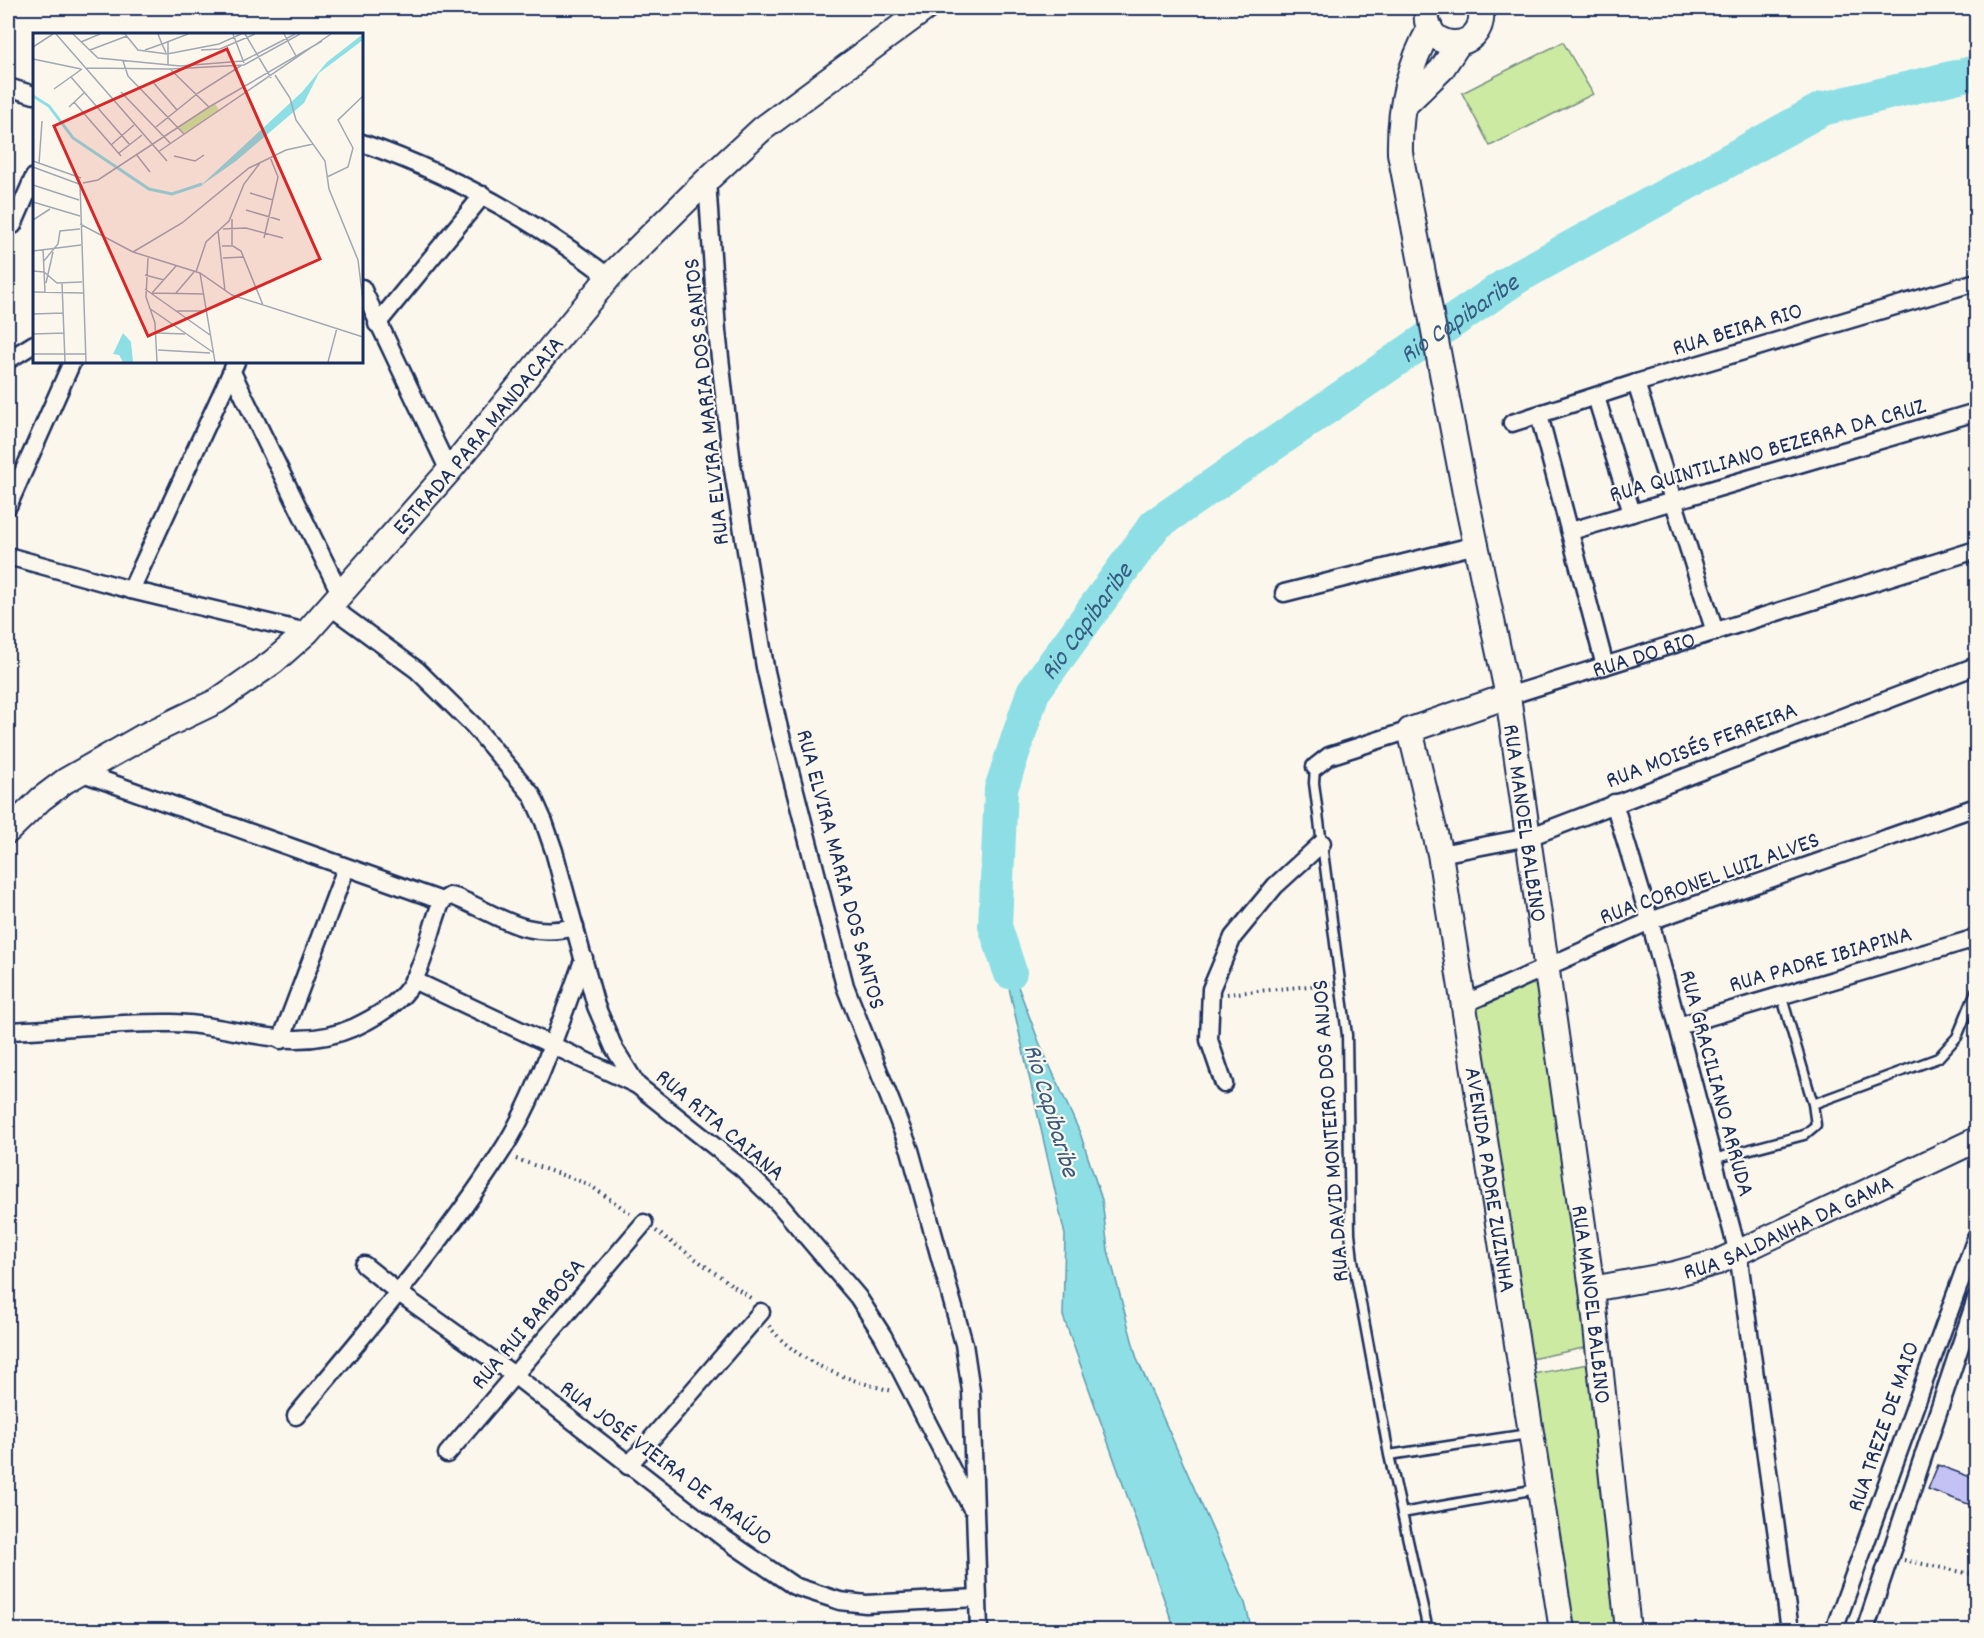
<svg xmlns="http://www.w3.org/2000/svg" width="1984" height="1638" font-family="Dekko,sans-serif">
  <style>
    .green { fill: #cceaa2; stroke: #748c80; stroke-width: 1.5 }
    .water { fill: #8ddfe5; stroke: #5f99af; stroke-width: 1.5 }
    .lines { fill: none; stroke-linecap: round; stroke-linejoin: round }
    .river { stroke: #8ddfe5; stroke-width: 34 }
    .building { fill: #c4c1f4; stroke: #1b2f5e; stroke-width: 1.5 }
    .lane-casing { stroke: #1b2f5e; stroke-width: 13 }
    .street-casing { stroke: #1b2f5e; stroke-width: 21 }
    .secondary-casing { stroke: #1b2f5e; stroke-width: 28 }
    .path { stroke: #1b2f5e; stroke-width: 4; stroke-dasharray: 1.5 4.5; stroke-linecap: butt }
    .lane { stroke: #fbf7ec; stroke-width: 8 }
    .street { stroke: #fbf7ec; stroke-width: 16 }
    .secondary { stroke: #fbf7ec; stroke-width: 24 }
    .labels { text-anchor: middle; stroke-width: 4.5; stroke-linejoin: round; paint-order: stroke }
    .street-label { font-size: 24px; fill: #1b2f5e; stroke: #fbf7ec }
    .water-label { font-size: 26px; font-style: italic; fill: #385b80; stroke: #fbf7ec }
    .inset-river { fill: none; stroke: #8ddfe5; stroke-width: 3 }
    .inset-road { fill: none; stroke: #a1a7b3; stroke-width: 1.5 }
    .view { fill: #d62828; fill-opacity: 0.15; stroke: #d62828; stroke-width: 3 }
    .inset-edge { fill: none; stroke: #1b2f5e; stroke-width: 3 }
  </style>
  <rect width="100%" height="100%" fill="#fbf7ec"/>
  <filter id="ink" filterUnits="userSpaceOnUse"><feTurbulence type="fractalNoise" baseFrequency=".0167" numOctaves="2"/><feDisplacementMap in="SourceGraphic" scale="12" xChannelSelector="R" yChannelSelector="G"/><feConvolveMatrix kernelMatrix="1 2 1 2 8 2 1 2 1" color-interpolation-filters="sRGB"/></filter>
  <g filter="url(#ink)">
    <path class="green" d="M 1563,42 L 1593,94 L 1490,146 L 1462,93 Z
      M 1542,972 L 1593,1346 L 1526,1360 L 1467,1007 Z
      M 1594,1363 L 1623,1630 L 1566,1630 L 1527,1375 Z"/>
    <path class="water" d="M 995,926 L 1039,1042 L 1080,1133 L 1102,1200 L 1108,1250 L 1137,1359 L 1245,1603 L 1252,1630 L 1175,1630 L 1063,1316 L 1065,1235 Z"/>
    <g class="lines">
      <path class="river" id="s1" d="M 1010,972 L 995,926 L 1001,789 L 1033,692 L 1155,525 L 1519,276 L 1822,109 L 1976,72"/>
    </g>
    <path class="building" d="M 1938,1465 L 1976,1479 L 1976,1507 L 1928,1489 Z"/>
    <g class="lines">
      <defs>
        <path id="lane" d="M 1315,767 L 1314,783 L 1347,1035 L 1350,1233 L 1353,1260 L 1389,1455 L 1428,1630
          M 1813,1104 L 1938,1058 L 1957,1037 L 1976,991
          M 1713,1159 L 1804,1135 L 1816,1125 L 1813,1104 L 1781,994
          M 1389,1455 L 1528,1434
          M 1402,1513 L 1537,1489"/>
        <g id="street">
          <path d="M 8,87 L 34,95"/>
          <path d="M 362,143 C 452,174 533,220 609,277"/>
          <path d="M 707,180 L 717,331 L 732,464 L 765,667 L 778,724 L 845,986 L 910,1150 L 964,1344 L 971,1391 L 979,1630"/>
          <path d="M 13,225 L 34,177"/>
          <path d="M 362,288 L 449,471"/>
          <path d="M 377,324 L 483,195"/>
          <path d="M 8,360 L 34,344"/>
          <path d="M 232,372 L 341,595"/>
          <path d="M 1636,383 L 1715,632"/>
          <path d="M 1596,397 L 1632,513"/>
          <path d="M 1539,415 L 1605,666"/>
          <path d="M 1512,423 L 1636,383 L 1976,282"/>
          <path d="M 8,506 L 72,362"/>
          <path d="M 1571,531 L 1976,412"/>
          <path d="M 8,556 L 131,590 L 307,632"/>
          <path d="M 131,590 L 236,362"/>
          <path d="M 1284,593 L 1476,545"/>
          <path d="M 331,607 L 417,670 L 474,726 L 532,795 L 544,822 L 554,851 L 596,1006 L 614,1048 L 637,1085 L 743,1169 L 779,1204 L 858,1297 L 883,1336 L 971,1507"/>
          <path id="s2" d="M 1508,696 L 1976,550"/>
          <path d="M 1315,767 L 1329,756 L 1410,730"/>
          <path d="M 80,772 L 442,901"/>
          <path d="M 1614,803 L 1650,921 L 1738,1253 L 1790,1630"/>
          <path d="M 1440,854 L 1529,837 L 1976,666"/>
          <path d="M 442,901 L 450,896 L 455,897 C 500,915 524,940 575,927"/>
          <path d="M 413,980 L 637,1085"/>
          <path d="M 1464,1004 L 1650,921 L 1976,807"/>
          <path d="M 1678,1026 L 1976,938"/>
          <path d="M 8,1031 C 62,1029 117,1022 172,1023 C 238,1024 289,1056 355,1027 C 372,1019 391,1008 404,994 C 425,970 429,930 442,901"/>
          <path d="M 281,1040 L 346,868"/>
          <path d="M 1224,1084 L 1209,1040 L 1211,989 L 1233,937 L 1275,886 L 1322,843"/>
          <path d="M 364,1265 L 399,1293 L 514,1375 L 725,1539 L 794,1586 L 840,1601 L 866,1604 L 977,1598"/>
          <path d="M 296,1416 C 366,1332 440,1247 500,1154 C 537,1098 560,1021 584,958"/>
          <path d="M 447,1454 L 644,1223"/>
          <path d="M 628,1466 L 761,1312"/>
          <path d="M 1834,1630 L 1976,1238"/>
          <path d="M 1865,1630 L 1976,1299"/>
        </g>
        <g id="secondary">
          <path d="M 1428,8 C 1417,51 1487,58 1481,8"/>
          <path id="s3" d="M 1430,28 C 1408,67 1399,108 1400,153 L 1465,493 L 1508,696 L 1592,1289 L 1628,1630"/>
          <path d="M 1404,106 L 1441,70 L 1459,43"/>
          <path id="s4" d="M 1508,696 L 1410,730 L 1440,854 L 1562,1630"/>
          <path id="s5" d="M 8,831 L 41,799 L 65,781 L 144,736 L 217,701 L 273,662 L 307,632 L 449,471 L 609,277 L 707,180 L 762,129 L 926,8"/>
          <path id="s6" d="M 1592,1289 L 1674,1274 L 1718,1262 L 1976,1140"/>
        </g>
      </defs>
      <use href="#lane" class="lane-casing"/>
      <use href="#street" class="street-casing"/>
      <use href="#secondary" class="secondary-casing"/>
      <path class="path" d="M 1227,994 L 1330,984
        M 516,1159 L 588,1184 L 630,1213
        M 656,1231 L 752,1299
        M 769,1326 C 797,1363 849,1381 893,1391
        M 1904,1560 L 1976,1575"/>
      <use href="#lane" class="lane"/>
      <use href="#street" class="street"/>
      <use href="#secondary" class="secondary"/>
    </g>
  </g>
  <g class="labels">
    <g class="street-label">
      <text transform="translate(1737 328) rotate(-17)" y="8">RUA BEIRA RIO</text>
      <text transform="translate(705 402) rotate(-96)" y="8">RUA ELVIRA MARIA DOS SANTOS</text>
      <text dy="8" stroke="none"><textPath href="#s5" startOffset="622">ESTRADA PARA MANDACAIA</textPath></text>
      <text transform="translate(1767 449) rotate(-16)" y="8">RUA QUINTILIANO BEZERRA DA CRUZ</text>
      <text dy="8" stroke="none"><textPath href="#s2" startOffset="142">RUA DO RIO</textPath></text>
      <text transform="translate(1701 744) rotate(-21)" y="8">RUA MOISÉS FERREIRA</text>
      <text dy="8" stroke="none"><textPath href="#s3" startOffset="812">RUA MANOEL BALBINO</textPath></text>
      <text transform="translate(842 869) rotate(75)" y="8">RUA ELVIRA MARIA DOS SANTOS</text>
      <text transform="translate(1709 877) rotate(-20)" y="8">RUA CORONEL LUIZ ALVES</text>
      <text transform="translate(1820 958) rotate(-16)" y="8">RUA PADRE IBIAPINA</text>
      <text transform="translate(1718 1083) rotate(75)" y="8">RUA GRACILIANO ARRUDA</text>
      <text transform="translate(721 1124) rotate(40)" y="8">RUA RITA CAIANA</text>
      <text transform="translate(1329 1131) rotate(-94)" y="8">RUA DAVID MONTEIRO DOS ANJOS</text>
      <text dy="8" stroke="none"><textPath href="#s4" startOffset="561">AVENIDA PADRE ZUZINHA</textPath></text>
      <text dy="8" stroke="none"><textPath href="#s6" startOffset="207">RUA SALDANHA DA GAMA</textPath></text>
      <text dy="8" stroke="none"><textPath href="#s3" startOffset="1298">RUA MANOEL BALBINO</textPath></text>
      <text transform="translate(527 1323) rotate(-50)" y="8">RUA RUI BARBOSA</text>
      <text transform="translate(1882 1426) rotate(-71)" y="8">RUA TREZE DE MAIO</text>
      <text transform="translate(667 1462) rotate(37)" y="8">RUA JOSÉ VIEIRA DE ARAÚJO</text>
    </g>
    <g class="water-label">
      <text dy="9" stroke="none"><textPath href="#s1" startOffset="862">Rio Capibaribe</textPath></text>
      <text dy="9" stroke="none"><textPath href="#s1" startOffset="376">Rio Capibaribe</textPath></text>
      <text transform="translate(1053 1110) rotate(73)" y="9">Rio Capibaribe</text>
    </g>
  </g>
  <g transform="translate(33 33)">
    <rect width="330" height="330" fill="#fbf7ec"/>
    <path d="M 182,71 L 186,77 L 152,100 L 145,94 Z" fill="#cceaa2"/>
    <path d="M 330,1 L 330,7 L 286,40 L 271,70 L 203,128 L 166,154 L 269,59 L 294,29 ZM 90,300 L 98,309 L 100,329 L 90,329 L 86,322 L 80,321 Z" fill="#8ddfe5"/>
    <path class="inset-river" d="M 0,63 L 16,73 L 40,105 L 116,156 L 139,161 L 169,151"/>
    <path class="inset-road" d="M 23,1 L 134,128M 40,1 L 65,25 L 147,33 L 210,28 L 262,1M 92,1 L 105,17 L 134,21 L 186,11 L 208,1M 125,1 L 129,11 L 155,1M 200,1 L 211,30M 212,1 L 238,45M 251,1 L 263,23M 48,9 L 67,1M 135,9 L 135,32M 0,14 L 20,1M 57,17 L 94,3M 112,17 L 129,11 L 133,20M 168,17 L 187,16 L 222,1M 0,26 L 48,36M 90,28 L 95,43 L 151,101M 53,35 L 137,36 L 211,32 L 267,1M 138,37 L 176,74M 242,42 L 257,65 L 263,87 L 292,128 L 296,156 L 325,227 L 330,268M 38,44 L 97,112M 119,48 L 144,77M 21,56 L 49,36M 88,59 L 137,110M 41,69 L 88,123M 36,74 L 52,59M 123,94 L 165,60 L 209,32M 78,112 L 101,92M 125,119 L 298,1M 86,120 L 109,102M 103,121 L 117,139M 141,123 L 162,128 L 171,122M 0,128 L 48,145M 6,131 L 9,88M 0,134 L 46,151M 294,144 L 315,134 L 320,115 L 305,87 L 330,63M 50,150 L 65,147 L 176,74 L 289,8M 47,151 L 53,329M 0,152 L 46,167M 217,160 L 240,167M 0,169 L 47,183M 213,177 L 247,187M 0,187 L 17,176M 47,191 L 100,219 L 167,240 L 199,262 L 330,304M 190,196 L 213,195 L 250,205M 185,198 L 192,258M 231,205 L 245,144 L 237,124M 199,212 L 199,186M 189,213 L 200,213 L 208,218 L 230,272M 10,216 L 12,259M 0,218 L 48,212M 100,219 L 149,190 L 216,135 L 253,117 L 280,111M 115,225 L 113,264 L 122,290 L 124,329M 190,225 L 211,224M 10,229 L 25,211 L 27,198 L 47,196M 0,238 L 11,239 L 24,250 L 49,249M 163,239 L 173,209 L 196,188 L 211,151 L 227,130M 167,240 L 182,329M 112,242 L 131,247M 13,250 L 20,219M 29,250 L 32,329M 112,256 L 177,302M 0,259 L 50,260M 119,260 L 171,261M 119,260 L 143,233M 143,260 L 161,239M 116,275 L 181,320M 144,278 L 173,278M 0,281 L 30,280M 124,300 L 152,301M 0,301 L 31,300M 125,317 L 177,320M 0,321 L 52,321M 295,329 L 304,295"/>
    <path class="view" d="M 194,16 L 287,226 L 115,303 L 21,93 Z"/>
    <rect width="330" height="330" class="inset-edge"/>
  </g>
  <rect width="1984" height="1638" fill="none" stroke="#fbf7ec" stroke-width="30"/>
  <rect x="15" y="15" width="1954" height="1608" fill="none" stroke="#1b2f5e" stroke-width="2" filter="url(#ink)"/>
</svg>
